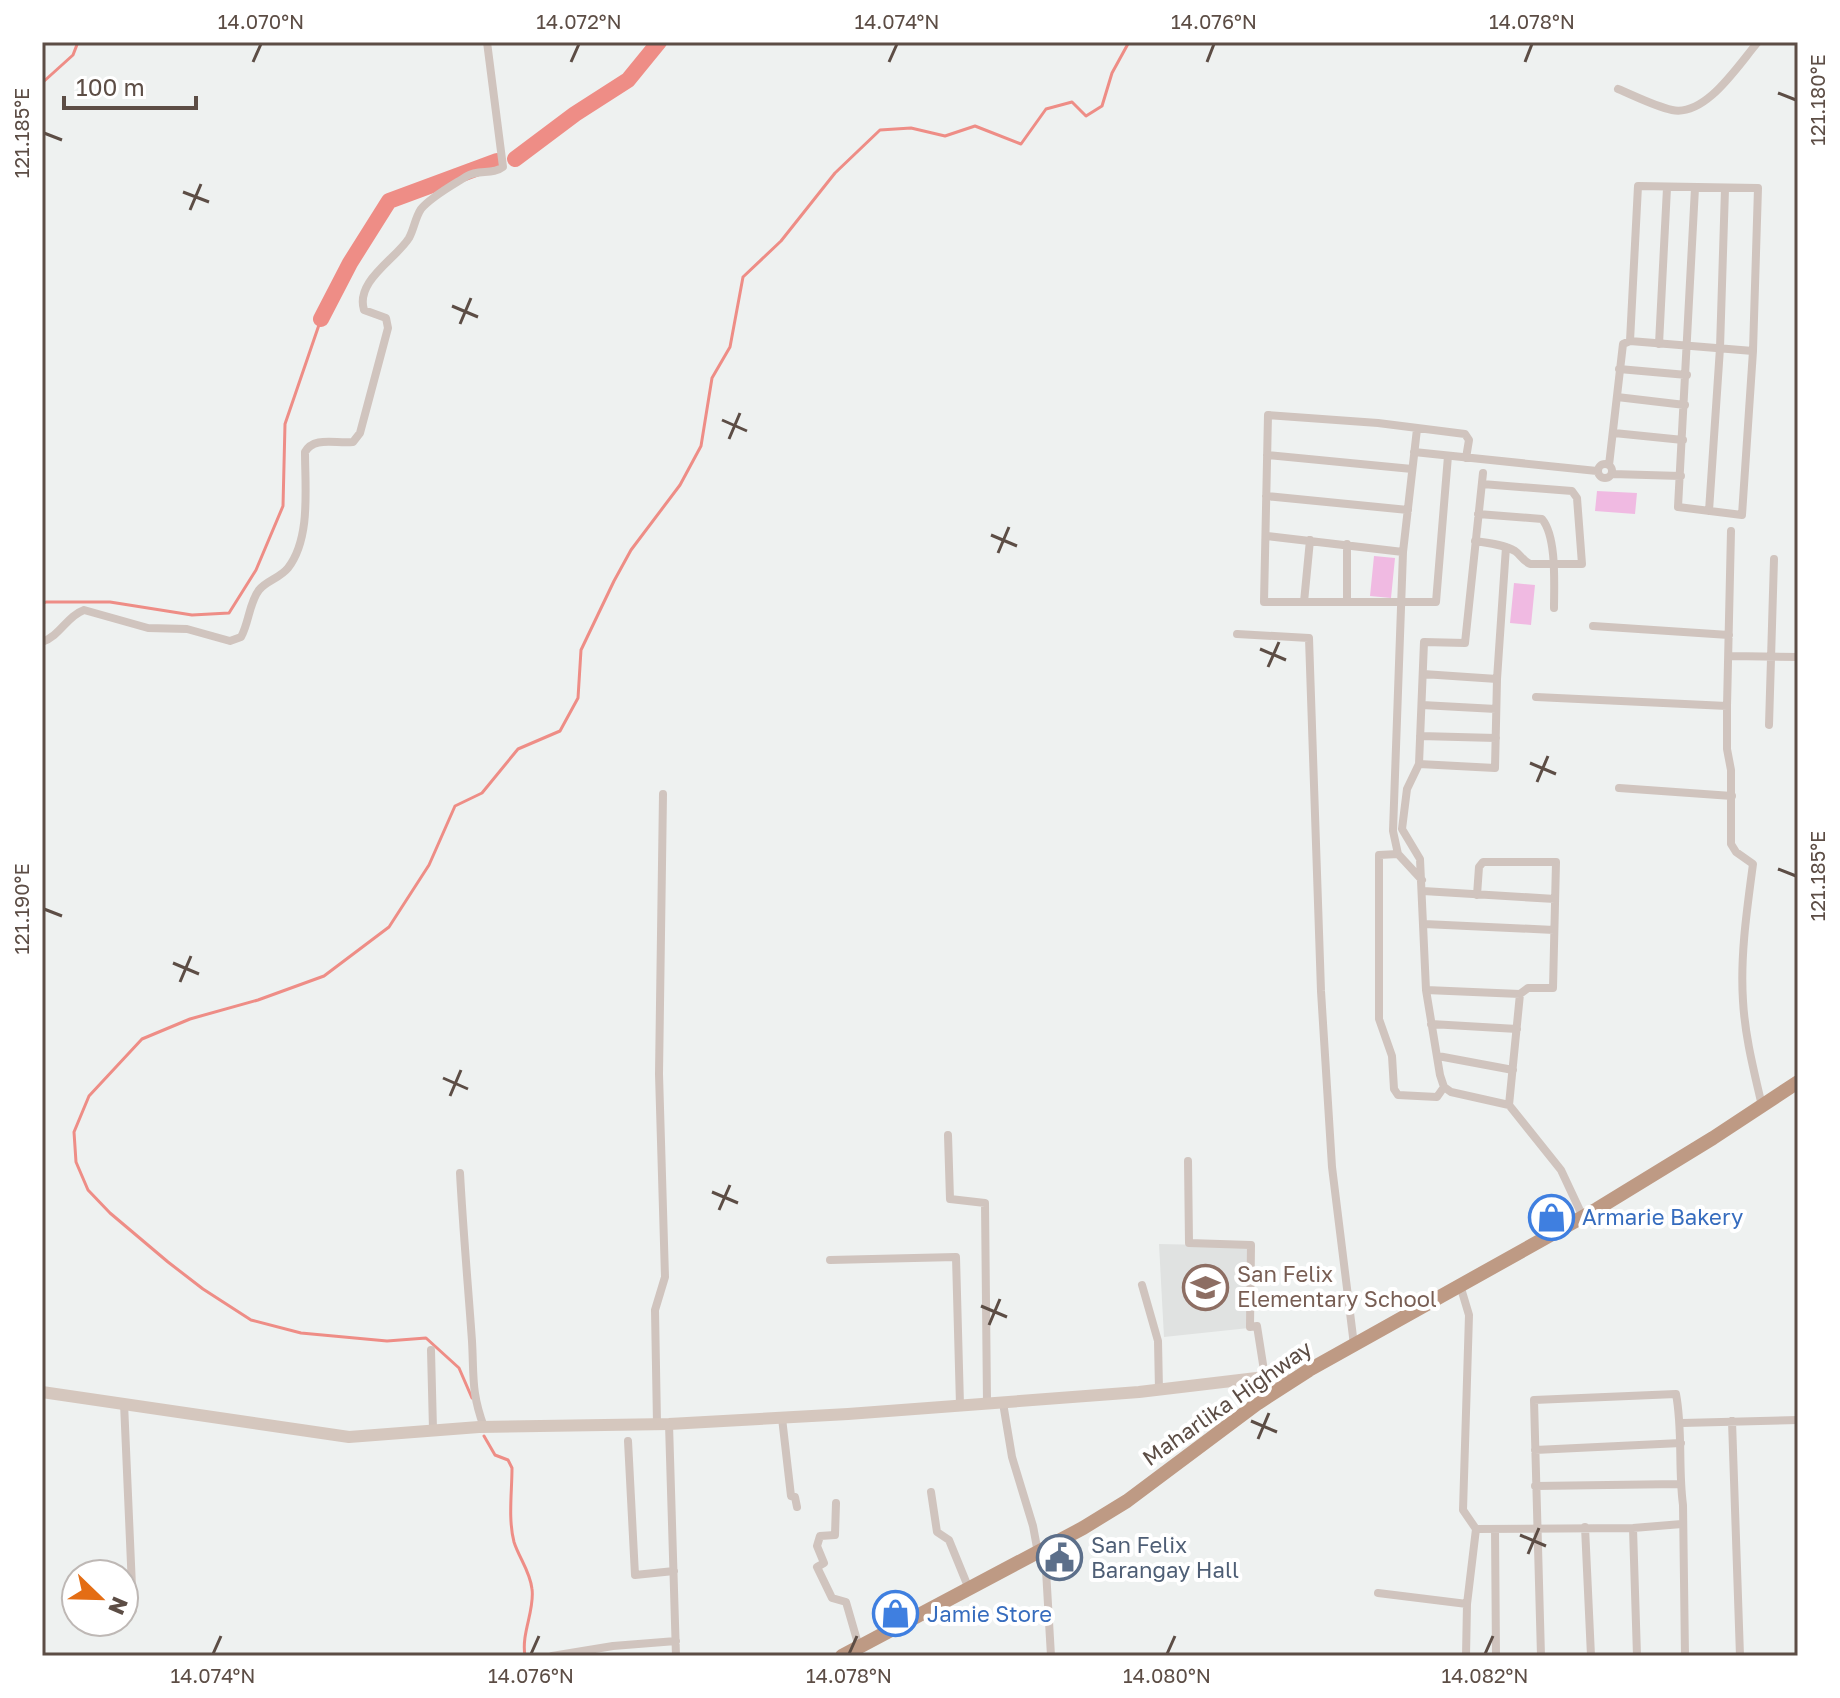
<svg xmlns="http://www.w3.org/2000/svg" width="1840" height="1698" font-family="'Golos Text',sans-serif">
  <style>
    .education { fill: #e0e2e1 }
    .green { fill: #f0bae2 }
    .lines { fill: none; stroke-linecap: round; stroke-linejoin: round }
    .stream { stroke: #ee8d86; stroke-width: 3 }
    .river { stroke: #ee8d86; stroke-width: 16 }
    .street { stroke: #d0c4be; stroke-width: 8 }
    .secondary { stroke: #d5c7be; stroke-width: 12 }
    .highway { stroke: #be9a84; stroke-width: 14 }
    .ticks { fill: none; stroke: #5c4d45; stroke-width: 3 }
    .labels { text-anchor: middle; stroke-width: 8; stroke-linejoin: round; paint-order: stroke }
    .shop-label { font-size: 22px; fill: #366cbe; stroke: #fff; text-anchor: start }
    .education-label { font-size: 22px; fill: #785e54; stroke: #fff; text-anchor: start }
    .street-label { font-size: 22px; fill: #5c4d45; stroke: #fff }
    .service-label { font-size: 22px; fill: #4e5e75; stroke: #fff; text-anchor: start }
    .neatline { fill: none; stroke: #5c4d45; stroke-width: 3 }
    .ticks-label { font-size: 20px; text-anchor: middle; fill: #5c4d45 }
  </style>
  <rect width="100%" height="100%" fill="#eef1f0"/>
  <path class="education" d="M 1159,1244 L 1251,1246 L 1249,1328 L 1164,1337 Z"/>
  <path class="green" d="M 1597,491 L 1637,493 L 1635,514 L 1595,511 Z
    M 1374,556 L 1395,558 L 1391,598 L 1370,596 Z
    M 1514,583 L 1535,585 L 1531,625 L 1510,623 Z"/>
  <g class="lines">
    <path class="stream" d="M 42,83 L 73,55 L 78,42
      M 42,604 L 46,602 L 110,602 L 192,615 L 229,613 L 256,570 L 283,506 L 285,424 L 321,319
      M 472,1398 L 459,1368 L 426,1338 L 387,1341 L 301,1333 L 251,1320 L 203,1289 L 168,1262 L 110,1213 L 88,1190 L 76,1162 L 74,1132 L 89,1096 L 142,1039 L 190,1019 L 258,1000 L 324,976 L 389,927 L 429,865 L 455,806 L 482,793 L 518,749 L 560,731 L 578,698 L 581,650 L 614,581 L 631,550 L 680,485 L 701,446 L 712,378 L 730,347 L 743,277 L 781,241 L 835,173 L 880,130 L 911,128 L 945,136 L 975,126 L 1021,144 L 1046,109 L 1072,102 L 1086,116 L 1102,106 L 1112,73 L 1129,42
      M 484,1436 L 495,1455 L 508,1460 L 512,1468 C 512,1492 508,1519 514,1542 C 519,1558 530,1571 532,1589 C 535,1610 521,1633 525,1656"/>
    <path class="river" d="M 515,159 L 575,114 L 628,80 L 659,42
      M 321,319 L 350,263 L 389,201 L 497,161"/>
    <path class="street" d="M 1618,89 C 1635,96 1654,106 1672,110 C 1706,117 1738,65 1758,42
      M 1630,341 L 1638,186 L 1758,188 L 1753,351 L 1742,515 L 1678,507 L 1695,188
      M 1659,344 L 1667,188
      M 1619,369 L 1687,375
      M 1617,397 L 1685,405
      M 1417,429 L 1403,552 L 1393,831 L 1398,854 L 1422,880
      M 1614,433 L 1683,440
      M 1414,452 L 1597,471
      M 1267,455 L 1412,469
      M 1448,456 L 1436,602 L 1264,602 L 1268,415 L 1378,423 L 1465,434 L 1469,440 L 1466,458
      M1598 471a7 7 0 1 1 14 0a7 7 0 1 1-14 0Z
      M 1609,465 L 1623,344 L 1630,341 L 1753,351
      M 1483,473 L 1465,643 L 1424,642 L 1419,764 L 1407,789 L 1402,829 L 1420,859 L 1426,990 L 1440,1075 L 1444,1087 L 1451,1092 L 1509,1105 L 1561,1170 L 1583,1217
      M 1612,474 L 1681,476
      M 1266,496 L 1408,510
      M 1709,511 L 1720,348 L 1725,189
      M 1478,514 L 1542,519 C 1557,537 1554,585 1554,608
      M 1731,531 L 1727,706 L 1727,749 L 1731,770 L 1731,844 L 1736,852 L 1753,864 C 1747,909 1740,956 1743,1001 C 1745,1037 1754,1071 1762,1106
      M 1267,536 L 1403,552
      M 1475,541 C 1488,543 1503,544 1515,551 C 1521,555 1522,560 1530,564 L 1582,564 L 1577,498 L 1572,491 L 1482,484
      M 1347,601 L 1347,544
      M 1304,602 L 1310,540
      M 1593,626 L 1729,635
      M 1237,634 L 1309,638 L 1321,991 L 1332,1167 L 1354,1345
      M 42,642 C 60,636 67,616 84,610 L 148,628 L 187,629 L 230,641 L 241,637 C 249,623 249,603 259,590 C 266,581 280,578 288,568 C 311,538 305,488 305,452 C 314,436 336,444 353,442 L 360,433 L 388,328 L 386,318 L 364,310 C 355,281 396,259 409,238 C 414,229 415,218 421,209 C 432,196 453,185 467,176 C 478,169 493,175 503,167 L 487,42
      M 1730,656 L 1798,657
      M 1423,674 L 1497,679
      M 1536,697 L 1727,706
      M 1422,705 L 1496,709
      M 1769,725 L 1774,559
      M 1420,736 L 1496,738
      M 1419,764 L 1495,768 L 1497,679 L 1506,547
      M 1619,788 L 1732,796
      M 1398,854 L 1379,855 L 1379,1019 L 1392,1056 L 1394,1089 L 1398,1095 L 1437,1097 L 1444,1087
      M 1423,891 L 1555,899
      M 1424,924 L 1554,930
      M 1426,990 L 1520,994 L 1528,988 L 1553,988 L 1556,862 L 1483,862 L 1479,867 L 1477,895
      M 1431,1024 L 1517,1029
      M 1438,1056 L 1513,1070
      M 1509,1105 L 1520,994
      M 948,1135 L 950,1199 L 985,1203 L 987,1403
      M 1188,1161 L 1189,1243 L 1251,1245 L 1250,1327 L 1257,1326 L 1265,1377
      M 460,1173 C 463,1229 468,1285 472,1341 C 474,1376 471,1392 484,1427
      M 830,1260 L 956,1257 L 960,1405
      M 1142,1285 L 1158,1341 L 1159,1390
      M 1460,1285 L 1469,1315 L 1463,1510 L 1476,1529 L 1467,1604 L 1466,1656
      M 431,1350 L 433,1430
      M 124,1403 L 133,1610
      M 1003,1403 L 1012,1457 L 1033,1526 L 1038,1553 L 1046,1570 L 1051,1656
      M 782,1418 L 791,1496 L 795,1497 L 797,1507
      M 1732,1421 L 1740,1656
      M 1682,1423 L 1798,1420
      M 657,1424 L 655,1310 L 665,1277 L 659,1074 L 663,794
      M 669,1424 L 676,1656
      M 628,1441 L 635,1575 L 674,1571
      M 1535,1450 L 1681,1443
      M 1535,1486 L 1680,1484
      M 931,1492 L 937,1532 L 949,1540 L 969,1589
      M 836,1503 L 835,1535 L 820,1536 L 817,1546 L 824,1563 L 817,1567 L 832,1598 L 846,1602 L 859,1647
      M 1585,1527 L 1591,1656
      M 1633,1528 L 1637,1656
      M 1476,1529 L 1633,1528 L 1682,1524
      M 1495,1529 L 1496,1656
      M 1378,1593 L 1467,1604
      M 552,1656 L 613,1646 L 676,1641
      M 1541,1656 L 1534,1400 L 1676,1394 C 1683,1431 1678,1468 1683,1505 L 1685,1656"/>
    <path class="secondary" d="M 42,1392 L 349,1437 L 479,1427 L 669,1424 L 848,1414 L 1139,1392 L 1265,1377 L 1292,1381"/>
    <path class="highway" d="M 842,1656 L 1083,1528 L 1127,1501 L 1258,1403 L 1309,1370 L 1597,1209 L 1713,1138 L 1798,1082"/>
  </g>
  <path class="ticks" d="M 253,62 L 261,44M 571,62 L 579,44M 889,62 L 897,44M 1207,62 L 1214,44M 1525,62 L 1532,44M 1778,93 L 1796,100M 44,133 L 62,140M 183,192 L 209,202M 190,210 L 201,184M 452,306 L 478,317M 460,324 L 471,298M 722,420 L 747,431M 729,439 L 740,413M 991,535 L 1017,546M 998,553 L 1009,527M 1260,649 L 1286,660M 1268,667 L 1279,642M 1530,763 L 1556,774M 1537,782 L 1548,756M 1778,869 L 1796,876M 44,909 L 62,916M 173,963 L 199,974M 180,982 L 191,956M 443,1078 L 468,1089M 450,1096 L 461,1070M 712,1192 L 738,1203M 719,1210 L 730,1185M 981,1306 L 1007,1317M 989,1325 L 1000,1299M 1251,1421 L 1277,1432M 1258,1439 L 1269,1413M 1520,1535 L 1546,1546M 1528,1554 L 1539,1528M 213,1654 L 221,1636M 531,1654 L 539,1636M 849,1654 L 857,1636M 1167,1654 L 1175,1636M 1485,1654 L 1493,1636"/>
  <defs>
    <symbol id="shop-ring" viewBox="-11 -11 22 22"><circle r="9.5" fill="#fff" stroke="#3f7fe0" stroke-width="1.5"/><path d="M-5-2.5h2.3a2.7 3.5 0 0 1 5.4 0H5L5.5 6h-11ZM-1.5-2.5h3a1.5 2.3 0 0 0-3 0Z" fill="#3f7fe0"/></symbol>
    <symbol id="school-ring" viewBox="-11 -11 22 22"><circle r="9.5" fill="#fff" stroke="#8d6e63" stroke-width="1.5"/><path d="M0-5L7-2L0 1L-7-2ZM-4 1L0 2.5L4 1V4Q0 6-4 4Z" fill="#8d6e63"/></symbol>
    <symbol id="civic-ring" viewBox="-11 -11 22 22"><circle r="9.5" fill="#fff" stroke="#5c6f8a" stroke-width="1.5"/><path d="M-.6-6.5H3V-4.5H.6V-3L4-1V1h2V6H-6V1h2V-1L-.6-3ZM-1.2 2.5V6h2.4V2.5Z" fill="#5c6f8a"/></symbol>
  </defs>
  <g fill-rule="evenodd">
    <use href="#shop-ring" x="1526" y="1192" width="51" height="51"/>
    <use href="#school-ring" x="1180" y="1262" width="51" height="51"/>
    <use href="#civic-ring" x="1034" y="1532" width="51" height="51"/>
    <use href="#shop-ring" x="870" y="1588" width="51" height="51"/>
  </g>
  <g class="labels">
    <g class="shop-label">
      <text x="1582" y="1225">Armarie Bakery</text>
      <text x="927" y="1622">Jamie Store</text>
    </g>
    <g class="education-label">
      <text x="1237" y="1282">San Felix<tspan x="1237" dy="25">Elementary School</tspan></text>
    </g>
    <g class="street-label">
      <text transform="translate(1227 1403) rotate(-35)" y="8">Maharlika Highway</text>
    </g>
    <g class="service-label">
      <text x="1091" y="1553">San Felix<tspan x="1091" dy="25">Barangay Hall</tspan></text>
    </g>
  </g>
  <rect width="1840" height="1698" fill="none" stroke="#ffffff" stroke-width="88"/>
  <g transform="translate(100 1598) rotate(113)"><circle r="38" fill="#ffffff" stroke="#beb8b5" stroke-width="2"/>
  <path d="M0-6L14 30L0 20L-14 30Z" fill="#e46d14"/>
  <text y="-12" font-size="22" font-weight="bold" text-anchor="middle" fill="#5c4d45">N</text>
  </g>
  <path d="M64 96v12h132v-12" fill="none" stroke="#5c4d45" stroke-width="4"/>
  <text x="76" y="96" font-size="24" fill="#5c4d45" stroke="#ffffff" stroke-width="6" paint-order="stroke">100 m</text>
  <rect x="44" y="44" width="1752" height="1610" class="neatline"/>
  <g class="ticks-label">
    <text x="261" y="29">14.070°N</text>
    <text x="579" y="29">14.072°N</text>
    <text x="897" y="29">14.074°N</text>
    <text x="1214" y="29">14.076°N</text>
    <text x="1532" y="29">14.078°N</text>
    <text transform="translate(1818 100) rotate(-90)" y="7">121.180°E</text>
    <text transform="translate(22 133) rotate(-90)" y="7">121.185°E</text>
    <text transform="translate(1818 876) rotate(-90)" y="7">121.185°E</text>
    <text transform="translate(22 909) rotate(-90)" y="7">121.190°E</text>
    <text x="213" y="1683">14.074°N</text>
    <text x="531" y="1683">14.076°N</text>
    <text x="849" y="1683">14.078°N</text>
    <text x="1167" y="1683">14.080°N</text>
    <text x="1485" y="1683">14.082°N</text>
  </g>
</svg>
